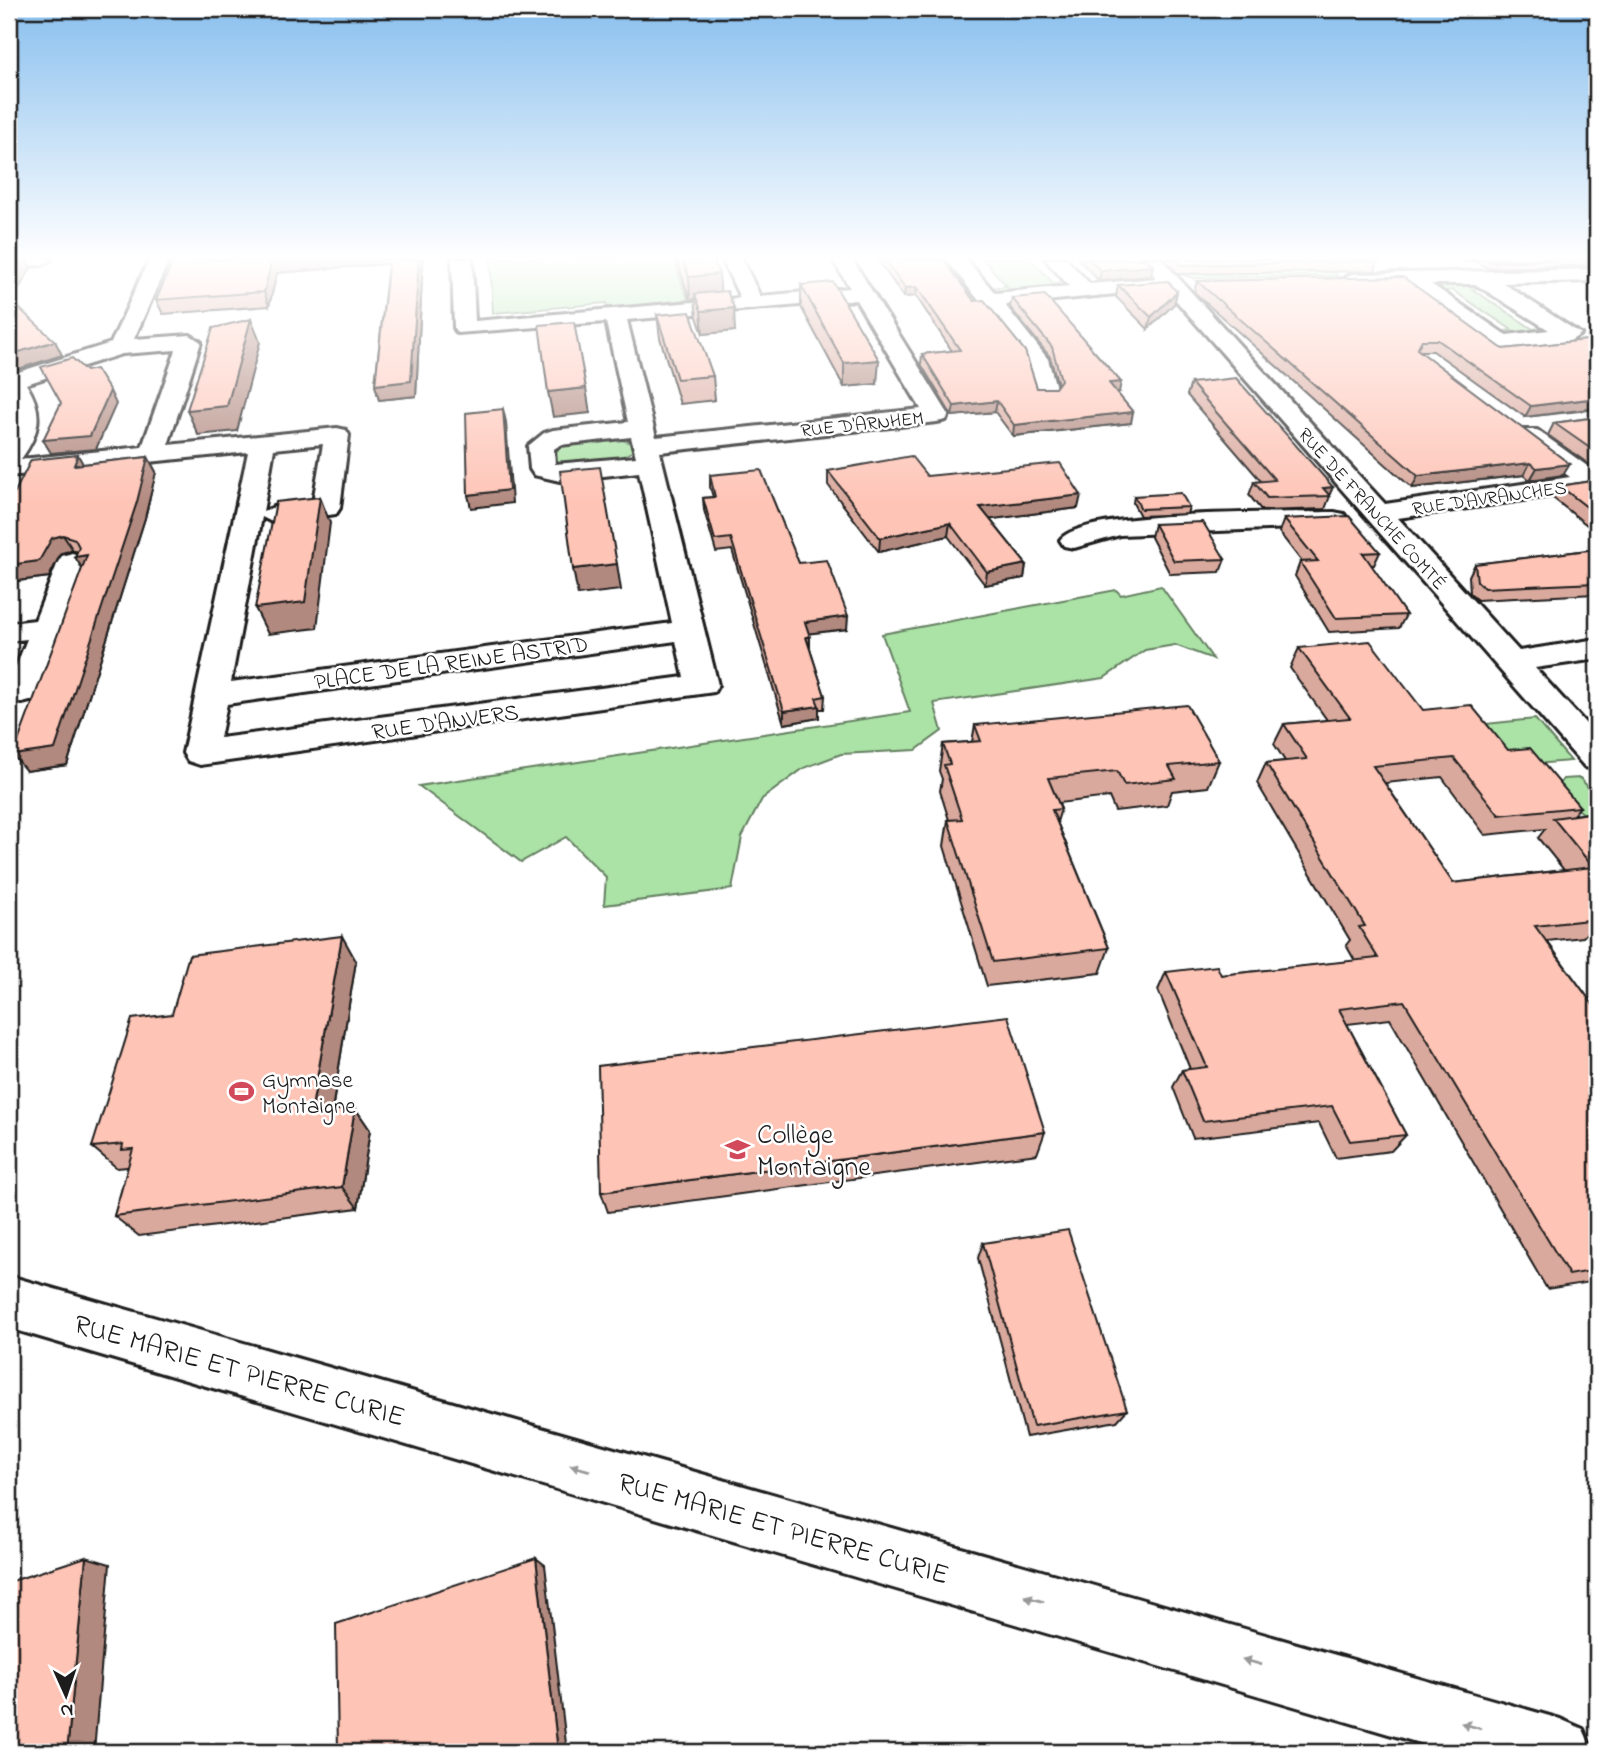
<svg xmlns="http://www.w3.org/2000/svg" width="1606" height="1761" font-family="'Indie Flower',sans-serif">
  <style>
    .green { fill: #abe2a6; stroke: #647f61; stroke-width: 2 }
    .lines { fill: none; stroke-linecap: round; stroke-linejoin: round }
    .minor-casing { stroke: #1c1c1c; stroke-width: 6 }
    .minor { fill: #fff; fill-rule: evenodd }
    .wall { fill: #daa99d; stroke: #1c1c1c; stroke-width: 2; fill-rule: evenodd }
    .shaded-wall { fill: #b2897f; stroke: #1c1c1c; stroke-width: 2 }
    .building { fill: #fec4b6; stroke: #1c1c1c; stroke-width: 2 }
    .oneway { fill: #999 }
    .labels { text-anchor: middle; stroke-width: 5; stroke-linejoin: round; paint-order: stroke }
    .far-street-label { font-size: 19px; fill: #1c1c1c; stroke: #fff }
    .street-label { font-size: 23px; fill: #1c1c1c; stroke: #fff }
    .poi-label { font-size: 23px; fill: #1c1c1c; stroke: #fff; text-anchor: start }
    .near-poi-label { font-size: 28px; fill: #1c1c1c; stroke: #fff; text-anchor: start }
    .near-street-label { font-size: 28px; fill: #1c1c1c; stroke: #fff }
  </style>
  <rect width="100%" height="100%" fill="#fff"/>
  <filter id="ink" filterUnits="userSpaceOnUse"><feTurbulence type="fractalNoise" baseFrequency=".0143" numOctaves="2"/><feDisplacementMap in="SourceGraphic" scale="14" xChannelSelector="R" yChannelSelector="G"/><feConvolveMatrix kernelMatrix="1 2 1 2 8 2 1 2 1" color-interpolation-filters="sRGB"/></filter>
  <g filter="url(#ink)">
    <path class="green" d="M 490,259 L 673,259 L 688,300 L 608,308 L 606,303 L 493,313 Z
      M 983,259 L 1031,259 L 1053,283 L 1069,281 L 1072,285 L 1069,288 L 997,293 L 992,288 L 1007,286 Z
      M 1165,259 L 1332,271 L 1338,276 L 1193,278 L 1177,273 Z
      M 1471,282 L 1485,287 L 1472,289 L 1533,329 L 1548,327 L 1548,333 L 1515,337 L 1499,332 L 1512,330 L 1452,290 L 1438,292 L 1431,285 Z
      M 615,438 L 629,442 L 633,451 C 612,464 578,466 555,462 L 553,454 L 565,444 Z
      M 1161,586 L 1213,659 L 1175,645 L 1145,650 L 1104,678 L 934,703 L 942,731 L 916,750 L 841,754 L 804,768 L 762,799 L 742,837 L 732,889 L 604,905 L 606,877 L 566,837 L 521,862 L 419,786 L 910,712 L 882,634 L 1116,590 L 1121,595 Z
      M 1535,719 L 1571,761 L 1497,767 L 1466,726 Z
      M 1580,778 L 1597,797 L 1597,822 L 1577,809 L 1557,788 L 1563,779 Z"/>
    <g class="lines">
      <defs>
        <path id="minor" d="M 9,259 L 52,259 L 42,265 L 9,267 Z
          M 160,259 L 167,264 L 134,339 L 190,335 L 201,342 L 168,445 L 337,428 L 346,430 L 349,435 L 340,508 L 336,514 L 274,523 L 262,517 L 231,682 L 672,623 L 639,472 L 560,481 L 534,475 L 530,469 L 528,446 L 544,433 L 553,430 L 628,422 L 606,322 L 457,333 L 454,328 L 452,259 L 472,259 L 475,321 L 740,298 L 722,259 L 742,259 L 760,296 L 850,288 L 832,259 L 852,259 L 949,415 L 946,420 L 937,422 L 660,452 L 718,685 L 714,692 L 200,765 L 188,761 L 183,753 L 248,452 L 9,476 L 9,440 L 15,418 L 9,395 L 9,371 L 15,373 L 111,343 L 147,264 L 150,260 ZM 856,300 L 921,409 L 656,437 L 627,320 ZM 176,350 L 142,447 L 21,459 C 40,433 44,412 26,384 L 122,354 ZM 631,437 L 636,457 L 555,464 L 554,449 L 560,445 ZM 323,444 L 313,502 L 274,507 L 263,512 L 274,449 ZM 676,641 L 684,677 L 220,738 L 227,704 Z
          M 946,259 L 966,259 L 995,293 L 1069,286 L 1045,259 L 1066,259 L 1090,284 L 1156,278 L 1140,259 L 1161,259 L 1385,504 L 1570,477 L 1519,440 L 1516,435 L 1519,430 L 1537,430 L 1597,473 L 1597,489 L 1593,490 L 1398,518 L 1519,651 L 1597,639 L 1597,659 L 1535,668 L 1597,736 L 1597,770 L 1585,767 L 1166,289 L 1005,305 L 1048,359 L 1057,391 L 1053,396 L 1037,396 L 1026,360 Z
          M 1597,269 L 1597,281 L 1503,283 L 1581,334 L 1570,341 L 1502,349 L 1494,347 L 1405,285 L 1351,286 L 1341,280 L 1351,274 ZM 1431,284 L 1475,284 L 1549,330 L 1506,335 Z
          M 1334,512 L 1344,514 L 1348,520 L 1344,526 L 1120,535 L 1074,548 L 1064,546 L 1060,540 C 1081,509 1288,513 1334,512 Z
          M 72,553 L 82,556 L 86,562 L 38,692 L 34,700 L 22,703 L 10,700 L 9,684 L 27,639 L 9,641 L 9,623 L 35,620 L 58,562 L 62,556 Z
          M 9,1276 L 1560,1719 L 1583,1729 L 1593,1752 L 1450,1752 L 9,1328 Z"/>
      </defs>
      <use href="#minor" class="minor-casing"/>
      <use href="#minor" class="minor"/>
    </g>
    <path class="wall" d="M 9,259 L 26,259 L 31,268 L 11,301 L 62,355 L 15,370 L 9,369 Z
      M 174,259 L 423,259 L 416,396 L 379,400 L 375,385 L 388,264 L 277,273 L 269,306 L 163,314 L 156,300 Z
      M 676,259 L 713,259 L 720,291 L 735,331 L 703,334 L 697,317 L 695,299 L 690,300 Z
      M 877,259 L 943,259 L 1037,388 L 1055,388 L 1058,384 L 1050,357 L 1010,307 L 1012,298 L 1119,392 L 1117,392 L 1131,423 L 1013,436 L 995,412 L 952,416 L 921,364 L 922,354 L 952,351 L 916,296 L 904,297 Z
      M 1078,259 L 1147,259 L 1151,276 L 1099,281 Z
      M 1164,259 L 1375,259 L 1378,261 L 1375,271 L 1178,274 Z
      M 1460,259 L 1597,259 L 1597,265 L 1488,268 L 1475,261 L 1464,262 Z
      M 1197,281 L 1503,349 L 1588,340 L 1587,339 L 1593,328 L 1597,328 L 1597,409 L 1525,417 L 1433,351 L 1419,351 L 1563,475 L 1530,480 L 1524,475 L 1412,488 L 1194,292 Z
      M 801,285 L 877,384 L 844,387 L 801,307 Z
      M 1118,285 L 1177,292 L 1174,304 L 1148,329 L 1116,297 Z
      M 657,315 L 713,376 L 715,400 L 680,404 L 660,338 Z
      M 1191,383 L 1330,495 L 1330,496 L 1325,509 L 1262,511 L 1249,495 L 1254,482 L 1261,481 L 1187,395 Z
      M 1597,417 L 1597,470 L 1548,435 L 1554,423 Z
      M 148,457 L 156,472 L 145,518 L 67,765 L 26,771 L 82,569 L 77,552 L 73,550 L 61,553 L 49,577 L 17,581 L 9,600 L 9,504 L 83,464 Z
      M 828,471 L 927,476 L 1078,508 L 990,519 L 1026,564 L 1024,578 L 985,585 L 948,536 L 879,552 L 828,485 Z
      M 710,475 L 799,563 L 847,629 L 809,633 L 810,649 L 825,696 L 824,709 L 819,709 L 819,718 L 784,724 L 732,550 L 716,552 L 704,510 L 703,498 L 713,497 L 710,487 Z
      M 1597,480 L 1597,543 L 1593,540 L 1597,533 L 1553,498 L 1560,486 Z
      M 1134,496 L 1189,507 L 1187,514 L 1140,516 L 1133,503 Z
      M 1284,519 L 1380,552 L 1374,565 L 1371,565 L 1406,615 L 1399,628 L 1329,632 L 1295,576 L 1300,562 L 1302,562 L 1279,532 Z
      M 1154,524 L 1225,559 L 1220,572 L 1170,574 L 1151,537 Z
      M 1597,549 L 1597,597 L 1595,594 L 1477,600 L 1470,593 L 1469,576 L 1475,564 Z
      M 1299,648 L 1423,710 L 1508,750 L 1580,807 L 1573,815 L 1597,812 L 1597,927 L 1592,928 L 1583,937 L 1547,941 L 1597,1010 L 1597,1281 L 1547,1289 L 1390,1019 L 1347,1024 L 1406,1135 L 1391,1151 L 1336,1158 L 1319,1123 L 1193,1138 L 1173,1087 L 1182,1070 L 1190,1069 L 1158,990 L 1166,972 L 1221,975 L 1355,961 L 1346,945 L 1350,940 L 1257,783 L 1266,763 L 1285,761 L 1274,744 L 1284,724 L 1327,720 L 1290,668 ZM 1442,777 L 1485,835 L 1545,829 L 1538,838 L 1564,870 L 1453,883 L 1385,783 Z
      M 1597,680 L 1597,697 L 1590,690 Z
      M 975,725 L 1219,761 L 1208,787 L 1172,791 L 1167,805 L 1115,811 L 1109,797 L 1058,803 L 1061,809 L 1057,822 L 1109,948 L 1100,973 L 987,986 L 944,846 L 948,820 L 949,820 L 940,791 L 942,779 L 939,771 L 943,744 L 972,742 Z
      M 356,961 L 332,1111 L 355,1108 L 370,1130 L 358,1208 L 139,1236 L 114,1216 L 128,1167 L 117,1168 L 92,1147 L 172,1014 Z
      M 1045,1132 L 1037,1154 L 608,1212 L 601,1192 Z
      M 983,1243 L 1127,1410 L 1117,1421 L 1026,1437 L 978,1258 Z"/>
    <path class="shaded-wall" d="M 22,259 L 26,259 L 31,268 L 9,305 L 9,279 Z
      M 272,259 L 392,259 L 394,263 L 277,273 L 269,306 L 264,292 Z
      M 419,259 L 423,259 L 416,396 L 379,400 L 375,385 Z
      M 1153,266 L 1151,276 L 1099,281 L 1101,271 Z
      M 719,274 L 721,297 L 695,294 L 695,299 L 690,300 L 689,277 Z
      M 917,287 L 916,296 L 904,297 L 905,288 Z
      M 1177,292 L 1174,304 L 1148,329 L 1151,317 Z
      M 734,308 L 735,331 L 703,334 L 701,311 Z
      M 251,319 L 260,342 L 237,431 L 198,435 L 187,410 Z
      M 55,341 L 62,355 L 15,370 L 9,359 L 9,355 Z
      M 879,360 L 877,384 L 844,387 L 844,363 Z
      M 1121,382 L 1119,392 L 1106,394 L 1109,383 Z
      M 586,388 L 590,413 L 553,417 L 548,392 Z
      M 110,391 L 116,404 L 96,449 L 51,453 L 43,440 Z
      M 1597,398 L 1597,408 L 1525,417 L 1531,406 Z
      M 997,401 L 995,412 L 952,416 L 954,406 Z
      M 503,409 L 506,422 L 512,503 L 471,508 L 468,495 Z
      M 1133,412 L 1131,423 L 1013,436 L 1014,425 Z
      M 78,455 L 87,471 L 74,465 Z
      M 148,457 L 156,472 L 145,518 L 67,765 L 26,771 L 13,755 Z
      M 1530,463 L 1524,475 L 1412,488 L 1418,476 Z
      M 1570,464 L 1563,475 L 1530,480 L 1537,468 Z
      M 1333,487 L 1329,496 L 1323,488 Z
      M 1081,495 L 1078,508 L 978,521 L 980,507 Z
      M 320,497 L 330,523 L 317,628 L 268,634 L 255,608 Z
      M 950,523 L 948,536 L 879,552 L 880,538 Z
      M 63,535 L 73,550 L 61,553 L 49,577 L 17,581 L 9,600 L 9,565 L 52,538 Z
      M 87,555 L 85,573 L 75,557 Z
      M 617,564 L 621,590 L 578,595 L 573,569 Z
      M 1026,564 L 1024,578 L 985,585 L 987,572 Z
      M 848,616 L 847,629 L 805,634 L 805,622 Z
      M 806,637 L 810,637 L 810,649 Z
      M 819,706 L 819,718 L 784,724 L 784,711 Z
      M 342,936 L 356,961 L 328,1135 L 311,1113 Z
      M 355,1108 L 370,1130 L 358,1208 L 342,1187 Z
      M 86,1557 L 110,1564 L 94,1752 L 67,1752 Z
      M 536,1558 L 545,1565 L 567,1752 L 558,1752 Z"/>
    <path class="building" d="M 9,259 L 22,259 L 9,279 Z
      M 174,259 L 273,259 L 272,259 L 264,292 L 156,300 Z
      M 389,259 L 419,259 L 411,381 L 375,385 Z
      M 682,259 L 713,259 L 719,274 L 689,277 Z
      M 884,259 L 943,259 L 974,301 L 984,300 L 1025,351 L 1037,388 L 1055,388 L 1061,380 L 1052,347 L 1012,298 L 1045,295 L 1121,382 L 1109,383 L 1133,412 L 1014,425 L 997,401 L 954,406 L 922,354 L 960,350 L 917,287 L 905,288 Z
      M 1089,259 L 1147,259 L 1153,266 L 1101,271 Z
      M 1175,259 L 1375,259 L 1378,261 L 1181,265 Z
      M 1486,259 L 1566,259 L 1491,262 Z
      M 1403,277 L 1503,349 L 1597,339 L 1597,398 L 1531,406 L 1438,340 L 1422,340 L 1417,349 L 1570,464 L 1537,468 L 1530,463 L 1418,476 L 1197,281 Z
      M 1168,281 L 1177,292 L 1151,317 L 1118,285 Z
      M 833,282 L 879,360 L 844,363 L 801,285 Z
      M 727,291 L 734,308 L 701,311 L 695,294 Z
      M 9,299 L 55,341 L 9,355 Z
      M 690,312 L 713,376 L 677,379 L 657,315 Z
      M 251,319 L 227,406 L 187,410 L 213,328 Z
      M 574,322 L 586,388 L 548,392 L 539,325 Z
      M 72,358 L 86,371 L 96,369 L 110,391 L 90,436 L 43,440 L 61,403 L 41,367 Z
      M 1236,378 L 1333,487 L 1323,488 L 1330,496 L 1267,498 L 1254,482 L 1275,480 L 1191,383 Z
      M 503,409 L 509,490 L 468,495 L 466,413 Z
      M 1597,417 L 1597,453 L 1554,423 Z
      M 78,455 L 74,465 L 148,457 L 137,502 L 55,749 L 13,755 L 87,555 L 75,557 L 79,547 L 75,539 L 63,535 L 52,538 L 39,561 L 9,565 L 9,504 L 31,460 Z
      M 911,456 L 927,476 L 1060,463 L 1081,495 L 980,507 L 1026,564 L 987,572 L 950,523 L 880,538 L 828,471 Z
      M 600,467 L 617,564 L 573,569 L 560,471 Z
      M 761,470 L 799,563 L 827,560 L 848,616 L 805,622 L 810,637 L 806,637 L 825,696 L 816,698 L 819,706 L 784,711 L 731,538 L 715,540 L 703,498 L 715,497 L 710,475 Z
      M 1597,480 L 1597,515 L 1560,486 Z
      M 1181,493 L 1189,507 L 1141,509 L 1134,496 Z
      M 320,497 L 305,602 L 255,608 L 276,502 Z
      M 1349,516 L 1380,552 L 1363,553 L 1406,615 L 1336,618 L 1300,562 L 1318,561 L 1284,519 Z
      M 1203,522 L 1225,559 L 1174,561 L 1154,524 Z
      M 1597,549 L 1597,583 L 1484,588 L 1477,581 L 1475,564 Z
      M 1370,641 L 1423,710 L 1471,705 L 1508,750 L 1530,748 L 1580,807 L 1499,815 L 1454,758 L 1373,766 L 1453,883 L 1593,867 L 1553,818 L 1597,812 L 1597,911 L 1595,911 L 1597,913 L 1597,919 L 1535,926 L 1597,1010 L 1597,1270 L 1569,1275 L 1404,1001 L 1339,1009 L 1406,1135 L 1350,1141 L 1332,1106 L 1203,1121 L 1182,1070 L 1207,1067 L 1166,972 L 1217,966 L 1221,975 L 1378,958 L 1359,927 L 1365,926 L 1266,763 L 1307,759 L 1284,724 L 1350,718 L 1299,648 Z
      M 1187,705 L 1219,761 L 1169,766 L 1176,779 L 1124,785 L 1117,771 L 1048,778 L 1061,809 L 1052,810 L 1109,948 L 993,962 L 948,820 L 962,819 L 944,765 L 950,764 L 943,744 L 981,741 L 975,725 Z
      M 342,936 L 311,1113 L 355,1108 L 342,1187 L 114,1216 L 133,1149 L 122,1150 L 123,1144 L 92,1147 L 132,1019 L 172,1014 L 189,955 Z
      M 1008,1016 L 1045,1132 L 601,1192 L 598,1066 Z
      M 1068,1230 L 1127,1410 L 1033,1426 L 983,1243 Z
      M 86,1557 L 67,1752 L 9,1752 L 9,1582 Z
      M 536,1558 L 558,1752 L 338,1752 L 336,1624 Z"/>
    <defs><path id="oneway-solid" d="M-6-.8H1V-3.2L6.5 0L1 3.2V.8H-6Z" transform="scale(1.75)"/></defs>
    <g class="oneway">
      <use href="#oneway-solid" transform="translate(580 1468) rotate(-164)"/>
      <use href="#oneway-solid" transform="translate(1034 1599) rotate(-164)"/>
      <use href="#oneway-solid" transform="translate(1252 1662) rotate(-164)"/>
      <use href="#oneway-solid" transform="translate(1471 1726) rotate(-164)"/>
    </g>
  </g>
  <linearGradient id="sky" x2="0" y2="1"><stop stop-color="#88bfee"/><stop offset="0.51" stop-color="#fff"/><stop offset="1" stop-color="#fff" stop-opacity="0"/></linearGradient>
  <rect width="1606" height="505" fill="url(#sky)"/>
  <defs>
    <symbol id="stadium-bare" viewBox="-9 -9 18 18"><path d="M0-5a6.5 5 0 1 0 0 10a6.5 5 0 1 0 0-10ZM-3.5-1.8h7v3.6h-7Z" fill="#d1495b" stroke="#fff" stroke-width="2.5" paint-order="stroke"/></symbol>
    <symbol id="school-bare" viewBox="-9 -9 18 18"><path d="M0-5L7-2L0 1L-7-2ZM-4 1L0 2.5L4 1V4Q0 6-4 4Z" fill="#d1495b" stroke="#fff" stroke-width="2.5" paint-order="stroke"/></symbol>
  </defs>
  <g fill-rule="evenodd">
    <use href="#stadium-bare" x="224" y="1074" width="35" height="35"/>
    <use href="#school-bare" x="720" y="1132" width="35" height="35"/>
  </g>
  <g class="labels">
    <g class="far-street-label">
      <text transform="translate(862 423) rotate(-6)" y="7">RUE D'ARNHEM</text>
      <text transform="translate(1489 497) rotate(-8)" y="7">RUE D'AVRANCHES</text>
      <text transform="translate(1373 508) rotate(48)" y="7">RUE DE FRANCHE COMTÉ</text>
    </g>
    <g class="street-label">
      <text transform="translate(451 662) rotate(-8)" y="8">PLACE DE LA REINE ASTRID</text>
      <text transform="translate(445 721) rotate(-8)" y="8">RUE D'ANVERS</text>
    </g>
    <g class="poi-label">
      <text x="262" y="1087">Gymnase<tspan x="262" dy="26">Montaigne</tspan></text>
    </g>
    <g class="near-poi-label">
      <text x="757" y="1143">Collège<tspan x="757" dy="32">Montaigne</tspan></text>
    </g>
    <g class="near-street-label">
      <text transform="translate(240 1369) rotate(16)" y="10">RUE MARIE ET PIERRE CURIE</text>
      <text transform="translate(784 1527) rotate(16)" y="10">RUE MARIE ET PIERRE CURIE</text>
    </g>
  </g>
  <rect width="1606" height="1761" fill="none" stroke="#fff" stroke-width="35"/>
  <rect x="18" y="18" width="1571" height="1726" fill="none" stroke="#1c1c1c" stroke-width="2.5" filter="url(#ink)"/>
  <g transform="translate(66 1695) rotate(177)" stroke="#ffffff" stroke-width="5" paint-order="stroke">
  <path d="M0-5L12 26L0 18L-12 26Z" fill="#1c1c1c"/>
  <text y="-10" font-size="19" font-weight="bold" text-anchor="middle" fill="#1c1c1c">N</text>
  </g>
</svg>
